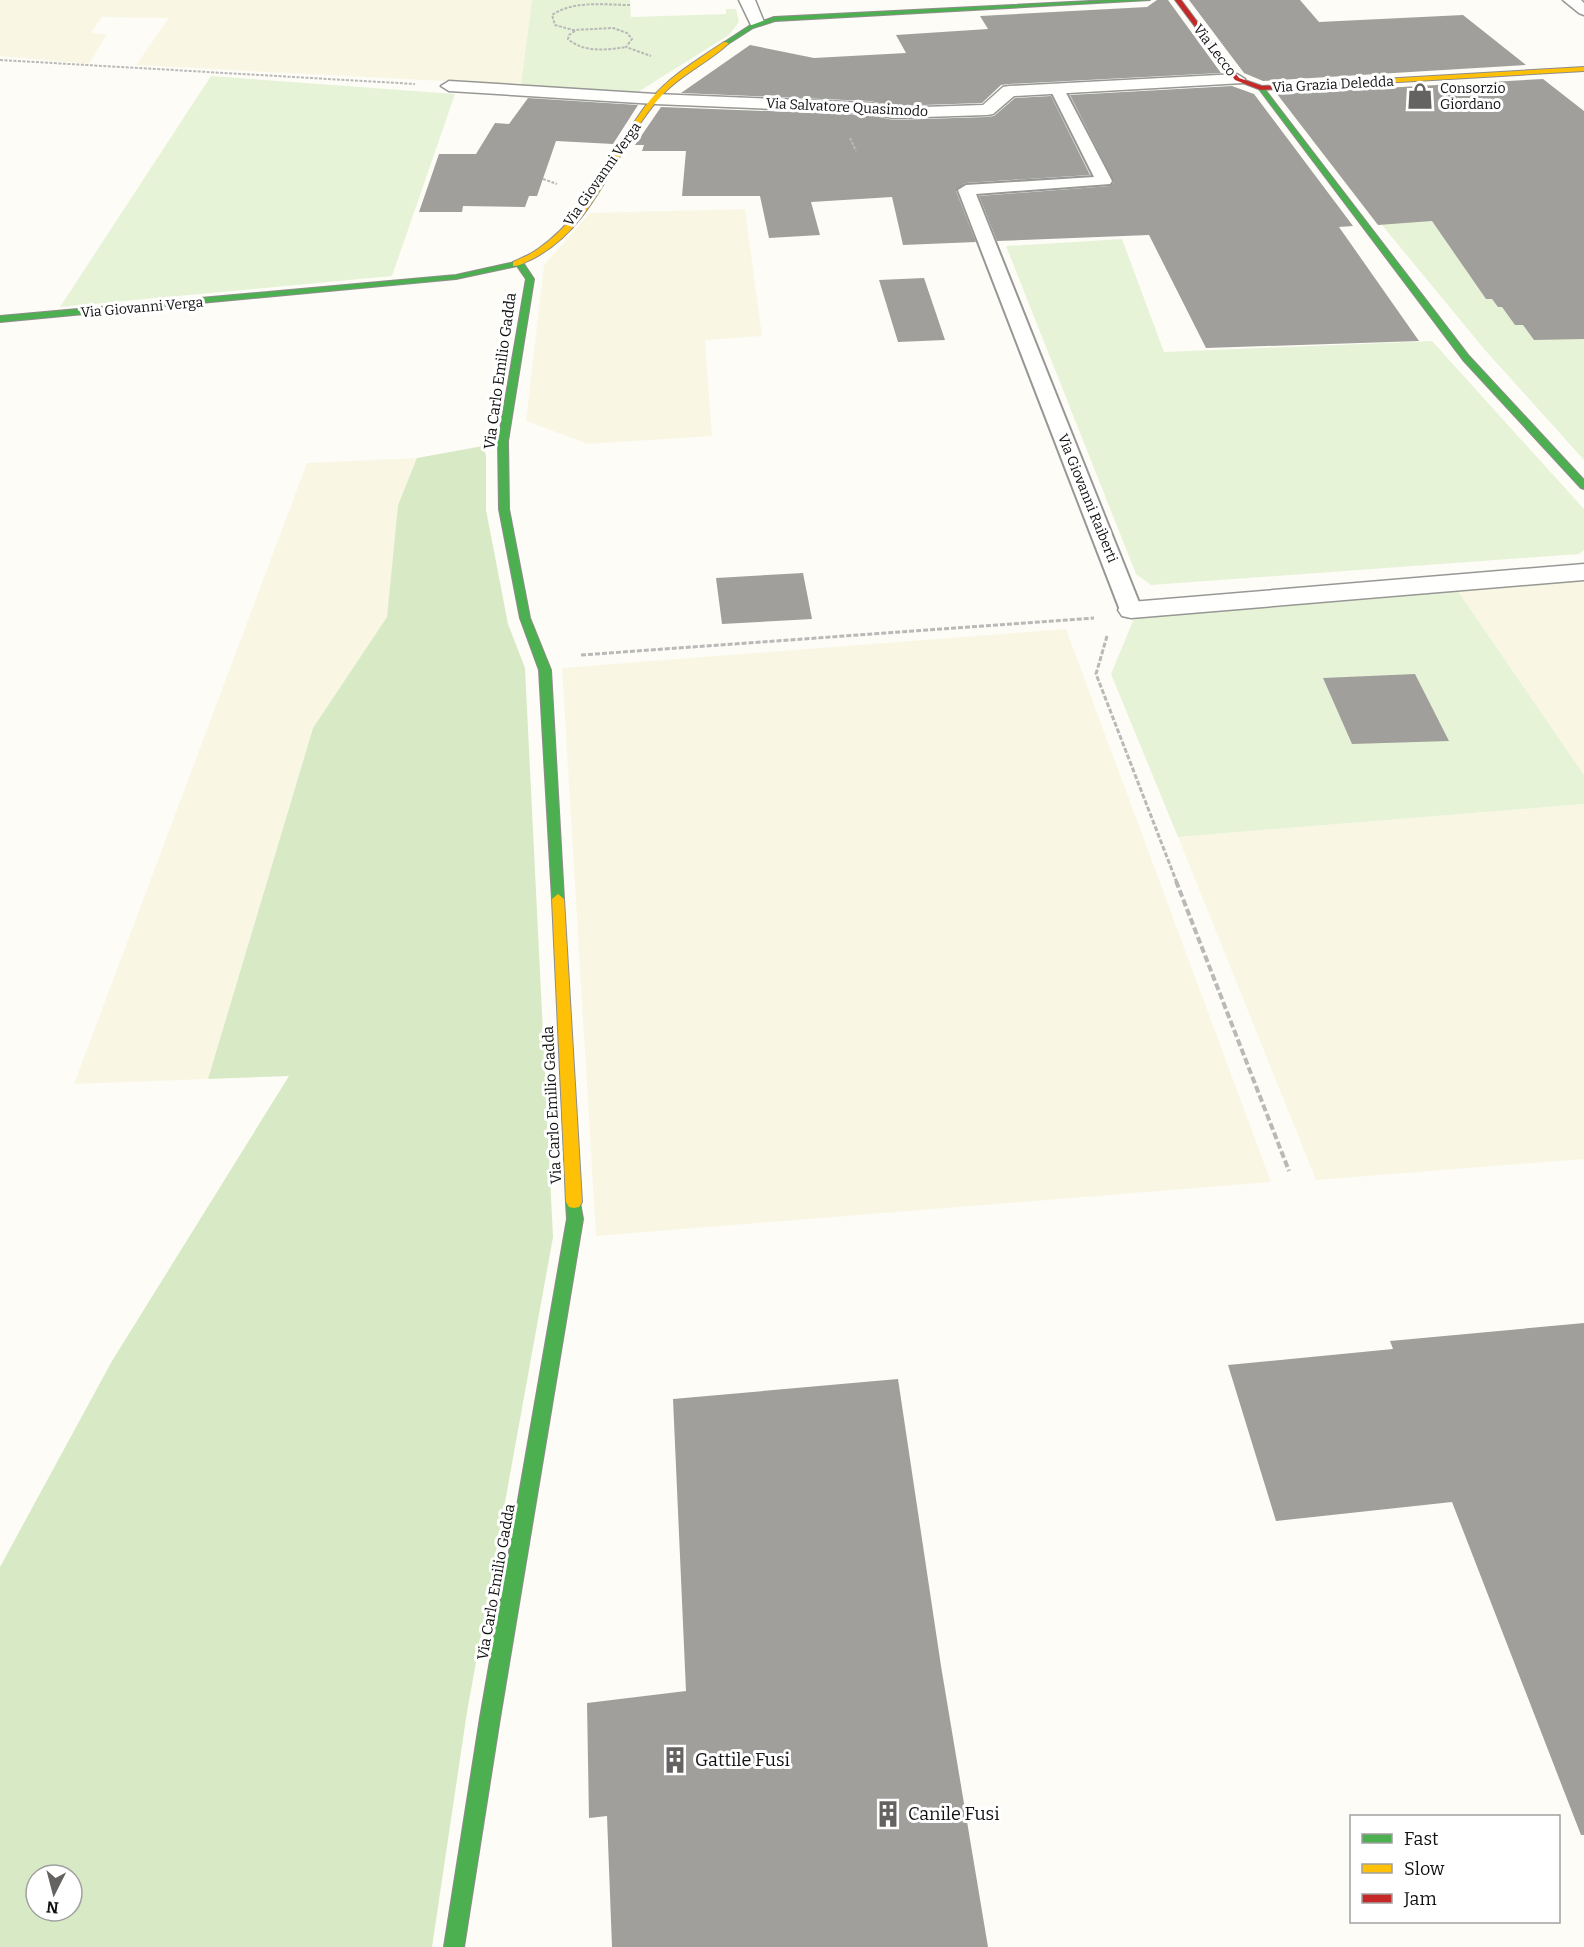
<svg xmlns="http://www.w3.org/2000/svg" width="1584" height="1947" font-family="Bitter,serif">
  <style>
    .farmland { fill: #f9f7e4 }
    .green { fill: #e7f3d7 }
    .forest { fill: #d8eac5; fill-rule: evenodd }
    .building { fill: #a19f9c }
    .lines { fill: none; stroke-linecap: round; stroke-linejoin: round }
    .lane-casing { stroke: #979795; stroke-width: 4 }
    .street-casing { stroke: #979795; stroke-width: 3 }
    .fast-casing { stroke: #8e8d8b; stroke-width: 2 }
    .slow-casing { stroke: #8e8d8b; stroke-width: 2 }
    .jam-casing { stroke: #8e8d8b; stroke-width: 2 }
    .path-far2 { stroke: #b9b9b8; stroke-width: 2; stroke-dasharray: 3 1.5; stroke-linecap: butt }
    .path-far1 { stroke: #b9b9b8; stroke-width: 3; stroke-dasharray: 5 2; stroke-linecap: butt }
    .path { stroke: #b9b9b8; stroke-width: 4; stroke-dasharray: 7 3; stroke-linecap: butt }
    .lane { fill: #fffffe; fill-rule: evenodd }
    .street { fill: #fffffe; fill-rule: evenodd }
    .fast { fill: #4caf50; fill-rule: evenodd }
    .slow { fill: #ffc107; fill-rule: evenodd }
    .jam { fill: #c62828; fill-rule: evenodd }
    .labels { text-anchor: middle; stroke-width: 6; stroke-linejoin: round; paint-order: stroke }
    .far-street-label { font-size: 14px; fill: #111; stroke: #fff }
    .far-poi-label { font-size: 14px; fill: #111; stroke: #fff; text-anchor: start }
    .street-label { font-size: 15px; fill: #111; stroke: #fff }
    .near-poi-label { font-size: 18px; fill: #111; stroke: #fff; text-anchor: start }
  </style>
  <rect width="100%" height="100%" fill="#fdfcf7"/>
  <path class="farmland" d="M 0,0 L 532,0 L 521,85 L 136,65 L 169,18 L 102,17 L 91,33 L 107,34 L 89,64 L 0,56 Z
    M 745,209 L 762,336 L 705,340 L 712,436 L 588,444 L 526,421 L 544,265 L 590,213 Z
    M 418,458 L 398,505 L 387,618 L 313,728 L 208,1079 L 74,1084 L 307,463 Z
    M 1584,574 L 1584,775 L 1453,584 Z
    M 1066,629 L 1271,1182 L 596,1236 L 562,668 Z
    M 1584,804 L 1584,1159 L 1316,1180 L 1178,837 Z"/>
  <path class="green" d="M 532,0 L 630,0 L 631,17 L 726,14 L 726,9 L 736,9 L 739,22 L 729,35 L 638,92 L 521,85 Z
    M 211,76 L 455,94 L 392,276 L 60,307 Z
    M 1322,138 L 1584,203 L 1584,460 L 1485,350 L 1311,139 Z
    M 1122,239 L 1164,352 L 1432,341 L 1584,509 L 1584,550 L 1579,554 L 1151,585 L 1136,574 L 1006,246 Z
    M 1453,584 L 1584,775 L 1584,804 L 1178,837 L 1111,674 L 1140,604 Z"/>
  <path class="forest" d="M 483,446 L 486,456 L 486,510 L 508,624 L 525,668 L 553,1237 L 467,1712 L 432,1947 L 0,1947 L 0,1567 L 112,1361 L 289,1076 L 208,1079 L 313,728 L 387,617 L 398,505 L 417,458 ZM 36,1875 L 72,1875 L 72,1911 L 36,1911 Z"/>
  <path class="building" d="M 1157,0 L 1168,0 L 1221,73 L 1009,84 L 1001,85 L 982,103 L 893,106 L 870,101 L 681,93 L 750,45 L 814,58 L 906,53 L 896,35 L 988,29 L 980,16 L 1147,7 Z
    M 1189,0 L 1300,0 L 1319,22 L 1463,15 L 1526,65 L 1263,81 L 1244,73 Z
    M 1543,79 L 1584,111 L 1584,339 L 1534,340 L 1523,325 L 1515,325 L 1502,307 L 1498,307 L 1492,299 L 1486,299 L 1432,221 L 1378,225 L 1277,94 Z
    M 1232,86 L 1254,94 L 1353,226 L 1339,227 L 1419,341 L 1206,348 L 1149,235 L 997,241 L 979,196 L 1110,186 L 1114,182 L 1070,95 Z
    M 1051,96 L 1090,175 L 965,183 L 956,191 L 976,242 L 903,245 L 892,197 L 811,202 L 820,235 L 769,238 L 760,196 L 682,196 L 686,151 L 642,151 L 644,145 L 635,145 L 661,107 L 870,115 L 893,120 L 987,117 L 994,116 L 1015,98 Z
    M 528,98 L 638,105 L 613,144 L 556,141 L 537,196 L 529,196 L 525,207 L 463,206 L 462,212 L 419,212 L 439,154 L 476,154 L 495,123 L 509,124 Z
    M 924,278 L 945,340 L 898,342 L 879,280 Z
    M 803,573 L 812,619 L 722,624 L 716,578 Z
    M 1415,674 L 1449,741 L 1352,744 L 1323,678 Z
    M 1584,1323 L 1584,1835 L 1581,1835 L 1452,1502 L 1276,1521 L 1228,1365 L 1393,1349 L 1390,1341 Z
    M 898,1379 L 941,1666 L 988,1947 L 612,1947 L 607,1816 L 589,1818 L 587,1703 L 686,1691 L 673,1399 Z"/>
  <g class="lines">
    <defs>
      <path id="lane" d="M 1057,85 L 1064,89 L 1112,181 L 1110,184 L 976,194 L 1142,610 L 1139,615 L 1131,617 L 1123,615 L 1120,610 L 958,190 L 966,185 L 1094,177 L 1050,89 Z"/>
      <path id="street" d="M 739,0 L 755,0 L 764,22 L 761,25 L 751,25 Z
        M 1563,0 L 1581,0 L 1584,3 L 1584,15 L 1579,13 Z
        M 1237,74 L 1245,79 L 1243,83 L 1014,96 L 993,114 L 987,115 L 893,118 L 870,113 L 655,104 L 449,91 L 441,86 L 449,81 L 655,94 L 870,103 L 893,108 L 983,105 L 1003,87 L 1009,86 Z
        M 1584,564 L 1584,580 L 1131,618 L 1122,616 L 1118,610 L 1122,604 L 1131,602 Z"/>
      <path id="fast" d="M 1110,0 L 1150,0 L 775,21 L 753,28 L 728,44 L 723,43 L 749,26 L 774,17 Z
        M 1259,87 L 1263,87 L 1469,356 L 1584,480 L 1584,489 L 1581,488 L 1463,360 L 1259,89 Z
        M 519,261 L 522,261 L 534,279 L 508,441 L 509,509 L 530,618 L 551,670 L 564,899 L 558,904 L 552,899 L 539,670 L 520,618 L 499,509 L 498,441 L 526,279 L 517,266 L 456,279 L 0,322 L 0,316 L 456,275 Z
        M 574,1196 L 579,1197 L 583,1219 L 500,1718 L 464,1947 L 444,1947 L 480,1718 L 567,1219 L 566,1202 L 569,1197 Z"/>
      <path id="slow" d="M 724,42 L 729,43 C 709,62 683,73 664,93 C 616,143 599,224 534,258 C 527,261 521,266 513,266 L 513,262 C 521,258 530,255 538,249 C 591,213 612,147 651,99 C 671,75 699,59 724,42 Z
        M 1584,67 L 1584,71 L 1348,85 L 1345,83 L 1348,81 Z
        M 558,894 L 564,899 L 582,1202 L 579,1207 L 574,1208 L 569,1207 L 566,1202 L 552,899 Z"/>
      <path id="jam" d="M 1175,0 L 1181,0 L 1239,78 L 1262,86 L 1348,81 L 1351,83 L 1348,85 L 1261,90 L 1235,80 Z"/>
    </defs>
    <use href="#lane" class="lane-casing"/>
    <use href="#street" class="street-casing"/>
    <use href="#fast" class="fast-casing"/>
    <use href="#slow" class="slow-casing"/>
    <use href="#jam" class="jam-casing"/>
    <path class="path-far2" d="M 630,5 C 604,5 574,0 552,15 L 555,25 L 573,30 L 613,28 L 627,33 L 632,39 L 626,47 L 651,56
      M 575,31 L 569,35 L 568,39 C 584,53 606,50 626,47
      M 0,60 L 415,84
      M 850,138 L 856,151
      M 543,179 L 557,184"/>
    <path class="path-far1" d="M 1107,636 L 1096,674 L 1177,883
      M 581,655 L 1094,618"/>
    <path class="path" d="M 1176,881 L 1289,1171"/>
    <use href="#lane" class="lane"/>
    <use href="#street" class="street"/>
    <use href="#fast" class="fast"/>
    <use href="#slow" class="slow"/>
    <use href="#jam" class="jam"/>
  </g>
  <defs>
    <symbol id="shop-bare" viewBox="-9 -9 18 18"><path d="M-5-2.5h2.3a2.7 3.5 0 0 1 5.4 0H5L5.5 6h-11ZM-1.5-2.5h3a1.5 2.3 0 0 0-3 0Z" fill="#646362" stroke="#fff" stroke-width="2.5" paint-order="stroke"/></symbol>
    <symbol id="building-bare" viewBox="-9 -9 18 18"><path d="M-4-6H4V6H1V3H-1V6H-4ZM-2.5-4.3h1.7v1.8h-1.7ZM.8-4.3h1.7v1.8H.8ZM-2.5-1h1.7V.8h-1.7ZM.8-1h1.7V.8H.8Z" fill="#646362" stroke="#fff" stroke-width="2.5" paint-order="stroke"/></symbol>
  </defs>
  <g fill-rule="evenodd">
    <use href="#shop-bare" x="1401" y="77" width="38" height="38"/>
    <use href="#building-bare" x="656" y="1741" width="38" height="38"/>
    <use href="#building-bare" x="869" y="1795" width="38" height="38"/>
  </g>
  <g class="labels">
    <g class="far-street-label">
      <text transform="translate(1215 50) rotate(53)" y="5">Via Lecco</text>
      <text transform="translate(1333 84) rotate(-3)" y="5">Via Grazia Deledda</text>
      <text transform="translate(847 107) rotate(3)" y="5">Via Salvatore Quasimodo</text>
      <text transform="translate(602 174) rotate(-55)" y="5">Via Giovanni Verga</text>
      <text transform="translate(142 307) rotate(-5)" y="5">Via Giovanni Verga</text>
      <text transform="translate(1088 498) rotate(68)" y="5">Via Giovanni Raiberti</text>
    </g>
    <g class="far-poi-label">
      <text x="1440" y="93">Consorzio<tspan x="1440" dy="16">Giordano</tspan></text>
    </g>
    <g class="street-label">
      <text transform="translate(500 371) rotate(-82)" y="5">Via Carlo Emilio Gadda</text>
      <text transform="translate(552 1105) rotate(-93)" y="5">Via Carlo Emilio Gadda</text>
      <text transform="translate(496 1582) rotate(-80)" y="5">Via Carlo Emilio Gadda</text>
    </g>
    <g class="near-poi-label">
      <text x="695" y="1766">Gattile Fusi</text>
      <text x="908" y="1820">Canile Fusi</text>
    </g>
  </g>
  <rect x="1350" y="1815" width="210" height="108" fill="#ffffff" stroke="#a0a0a0" stroke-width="1.5"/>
  <rect x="1362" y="1834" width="30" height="9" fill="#4caf50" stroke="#a0a0a0" stroke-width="1.5"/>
  <text x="1404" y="1845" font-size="18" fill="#111111">Fast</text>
  <rect x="1362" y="1864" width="30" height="9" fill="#ffc107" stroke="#a0a0a0" stroke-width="1.5"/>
  <text x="1404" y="1875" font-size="18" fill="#111111">Slow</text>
  <rect x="1362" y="1894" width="30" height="9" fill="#c62828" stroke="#a0a0a0" stroke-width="1.5"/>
  <text x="1404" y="1905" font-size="18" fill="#111111">Jam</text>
  <g transform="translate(54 1893) rotate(186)"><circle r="28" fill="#ffffff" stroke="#a0a0a0" stroke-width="1.5"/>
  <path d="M0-4.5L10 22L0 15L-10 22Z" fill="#646362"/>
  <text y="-9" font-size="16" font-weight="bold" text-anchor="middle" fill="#111111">N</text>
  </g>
</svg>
